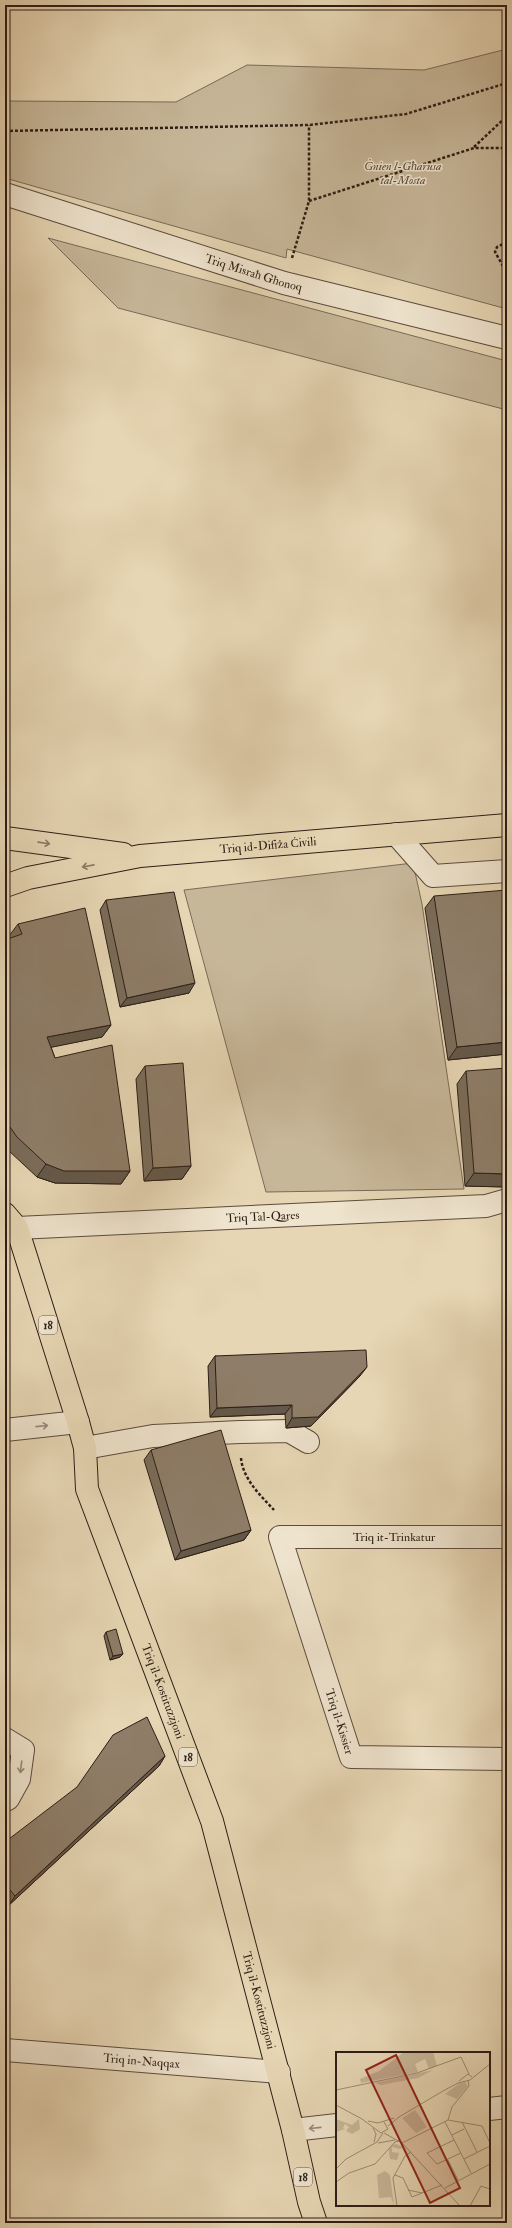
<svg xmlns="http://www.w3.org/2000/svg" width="512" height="2228" font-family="'IM FELL Double Pica',serif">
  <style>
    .green { fill: #c7b799; stroke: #7a6a58 }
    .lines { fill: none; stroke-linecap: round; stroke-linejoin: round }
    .minor-casing { stroke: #5c4b3e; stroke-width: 24 }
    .major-casing { stroke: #2d1d16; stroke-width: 24 }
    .path { stroke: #2d1d16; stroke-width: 2.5; stroke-dasharray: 3 2; stroke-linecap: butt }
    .minor { stroke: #efe4ce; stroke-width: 22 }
    .major { stroke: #e7d6b4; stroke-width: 22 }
    .wall { fill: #7a6c59; stroke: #2d1d16 }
    .shaded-wall { fill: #635849; stroke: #2d1d16 }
    .building { fill: #8e7d68; stroke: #2d1d16 }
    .oneway { stroke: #8a7a65 }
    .oneway2 { stroke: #988a7b }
    .labels { text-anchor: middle; stroke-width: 3; stroke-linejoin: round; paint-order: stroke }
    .shield { fill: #efe4ce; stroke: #67594d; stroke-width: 1 }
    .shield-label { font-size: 11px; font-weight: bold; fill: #2d1d16 }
    .park-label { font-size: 12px; font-style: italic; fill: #5b4b3d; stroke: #efe4ce }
    .street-label { font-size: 12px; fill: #2d1d16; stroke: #efe4ce }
    .inset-road { fill: none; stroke: #9d8c75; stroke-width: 1 }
    .view { fill: #8f2418; fill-opacity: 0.15; stroke: #8f2418; stroke-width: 2 }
    .inset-edge { fill: none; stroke: #2d1d16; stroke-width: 2 }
  </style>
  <rect width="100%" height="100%" fill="#e7d6b4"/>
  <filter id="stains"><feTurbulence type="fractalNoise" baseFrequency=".005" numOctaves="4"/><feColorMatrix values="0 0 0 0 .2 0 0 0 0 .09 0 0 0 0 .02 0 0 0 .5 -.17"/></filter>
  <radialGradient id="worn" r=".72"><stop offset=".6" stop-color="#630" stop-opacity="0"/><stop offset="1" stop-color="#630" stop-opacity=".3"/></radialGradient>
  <path class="green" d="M 507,49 L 507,309 L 287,249 L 286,258 L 5,178 L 5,101 L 176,102 L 247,65 L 424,70 Z
    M 48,238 L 507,361 L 507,410 L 118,308 Z
    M 413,863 L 422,904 L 464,1189 L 266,1192 L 184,890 Z"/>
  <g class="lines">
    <defs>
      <g id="minor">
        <path id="s1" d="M 5,194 L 284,283 L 507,338"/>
        <path d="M 396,834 L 433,876 L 507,871"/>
        <path id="s2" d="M 17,1228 L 486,1206 L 507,1200"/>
        <path d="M 5,1430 L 78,1422"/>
        <path d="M 85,1448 L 153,1436 L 240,1432 L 289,1431 L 308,1442"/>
        <path id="s3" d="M 507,1537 L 280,1537 L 351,1757 L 507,1759"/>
        <path d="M 5,1739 L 23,1750 L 19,1779 L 8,1799 L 5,1800"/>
        <path id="s4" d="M 5,2050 L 279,2072"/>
        <path d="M 489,2109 L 507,2107"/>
        <path d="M 293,2130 L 337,2125"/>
      </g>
      <g id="major">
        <path d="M 5,838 L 123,854"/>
        <path id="s5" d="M 5,886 L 28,878 L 140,856 L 507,825"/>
        <path id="s6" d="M 5,1214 L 17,1228 L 78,1422 L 85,1448 L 87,1489 L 212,1821 L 293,2130 L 309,2202 L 316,2223"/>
      </g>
    </defs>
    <use href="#minor" class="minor-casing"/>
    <use href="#major" class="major-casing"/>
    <path class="path" d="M 5,131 L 309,125 L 406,114 L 507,83
      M 474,147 L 507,116
      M 309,201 L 474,148 L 507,148
      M 507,242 L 497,247 L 495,252 L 507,273
      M 292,258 L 309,201 L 309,125
      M 241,1458 C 243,1479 260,1495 274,1510"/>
    <use href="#minor" class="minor"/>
    <use href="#major" class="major"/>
  </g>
  <path class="wall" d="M 434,896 L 507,1054 L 448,1060 L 425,908 Z
    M 106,900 L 189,993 L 120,1007 L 100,910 Z
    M 18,924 L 111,1025 L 102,1037 L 51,1047 L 55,1058 L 130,1171 L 121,1184 L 55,1183 L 37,1177 L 8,1150 L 5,1145 L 5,940 L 10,938 L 9,936 Z
    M 145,1066 L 191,1166 L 182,1179 L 144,1181 L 136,1079 Z
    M 466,1071 L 507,1187 L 465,1186 L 457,1084 Z
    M 507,1223 L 507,1235 L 504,1233 Z
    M 215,1356 L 360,1376 L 311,1426 L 286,1428 L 285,1414 L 210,1417 L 208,1366 Z
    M 151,1450 L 251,1530 L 244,1540 L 175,1560 L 144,1460 Z
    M 106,1632 L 123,1654 L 120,1657 L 110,1660 L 104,1636 Z
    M 165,1756 L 159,1766 L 8,1906 L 5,1902 L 5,1842 Z"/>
  <path class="shaded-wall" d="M 195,983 L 189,993 L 120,1007 L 127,998 Z
    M 111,1025 L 102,1037 L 38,1050 L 47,1037 Z
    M 507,1042 L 507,1054 L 448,1060 L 457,1047 Z
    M 46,1164 L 130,1171 L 121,1184 L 55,1183 L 37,1177 Z
    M 191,1166 L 182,1179 L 144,1181 L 153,1168 Z
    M 474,1173 L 507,1174 L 507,1187 L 465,1186 Z
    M 507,1229 L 507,1235 L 504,1233 Z
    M 367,1367 L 360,1376 L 311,1426 L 286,1428 L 292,1418 Z
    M 292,1405 L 285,1414 L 210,1417 L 217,1408 Z
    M 251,1530 L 244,1540 L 175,1560 L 181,1551 Z
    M 123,1654 L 120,1657 L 110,1660 L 113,1656 Z
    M 165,1756 L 159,1766 L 8,1906 L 15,1896 Z"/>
  <path class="building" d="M 507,890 L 507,1042 L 457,1047 L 434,896 Z
    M 174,892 L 195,983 L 127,998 L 106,900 Z
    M 85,908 L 111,1025 L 47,1037 L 55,1058 L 112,1045 L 130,1171 L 64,1171 L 46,1164 L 17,1137 L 5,1120 L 5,940 L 22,934 L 18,924 Z
    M 183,1063 L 191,1166 L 153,1168 L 145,1066 Z
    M 507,1068 L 507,1174 L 474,1173 L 466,1071 Z
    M 366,1350 L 367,1367 L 318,1417 L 292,1418 L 292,1405 L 217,1408 L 215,1356 Z
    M 221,1430 L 251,1530 L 181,1551 L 151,1450 Z
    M 116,1629 L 123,1654 L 113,1656 L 106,1632 Z
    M 147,1717 L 165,1756 L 15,1896 L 5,1884 L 5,1842 L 77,1787 L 113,1735 Z"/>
  <defs><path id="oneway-shaft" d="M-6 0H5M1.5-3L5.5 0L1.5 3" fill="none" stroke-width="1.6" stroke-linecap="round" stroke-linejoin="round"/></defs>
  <g class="oneway">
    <use href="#oneway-shaft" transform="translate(44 843) rotate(8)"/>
    <use href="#oneway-shaft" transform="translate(88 866) rotate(169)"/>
  </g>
  <g class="oneway2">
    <use href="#oneway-shaft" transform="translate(42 1426) rotate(-6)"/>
    <use href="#oneway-shaft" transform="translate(21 1767) rotate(97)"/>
    <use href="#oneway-shaft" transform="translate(315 2128) rotate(174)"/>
  </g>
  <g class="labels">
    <g class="shield">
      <rect x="39" y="1316" width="18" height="18" rx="3"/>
      <rect x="179" y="1748" width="18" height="18" rx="3"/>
      <rect x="294" y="2168" width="18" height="18" rx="3"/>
    </g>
    <g class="shield-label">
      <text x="48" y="1329">18</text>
      <text x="188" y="1761">18</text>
      <text x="303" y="2181">18</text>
    </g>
    <g class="park-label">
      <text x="403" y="170">Ġnien l-Għarusa<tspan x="403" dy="14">tal-Mosta</tspan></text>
    </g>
    <g class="street-label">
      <text dy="4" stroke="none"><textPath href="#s1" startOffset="261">Triq Misraħ Għonoq</textPath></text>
      <text dy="4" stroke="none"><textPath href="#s5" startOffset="267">Triq id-Difiża Ċivili</textPath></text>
      <text dy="4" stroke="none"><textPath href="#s2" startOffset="246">Triq Tal-Qares</textPath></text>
      <text x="394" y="1541">Triq it-Trinkatur</text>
      <text dy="4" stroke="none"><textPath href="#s6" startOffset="506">Triq il-Kostituzzjoni</textPath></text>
      <text dy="4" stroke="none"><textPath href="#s3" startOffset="421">Triq il-Kissier</textPath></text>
      <text dy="4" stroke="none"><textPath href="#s6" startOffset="830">Triq il-Kostituzzjoni</textPath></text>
      <text dy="4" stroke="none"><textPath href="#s4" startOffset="137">Triq in-Naqqax</textPath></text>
    </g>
  </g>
  <g transform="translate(336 2052)">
    <rect width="154" height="154" fill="#e7d6b4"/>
    <path d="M 68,0 L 97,0 L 101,14 L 93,17 L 89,7 L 79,12 L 82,20 L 25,31 L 24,27 L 43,19 ZM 97,18 L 82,26 L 45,33 L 39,31 ZM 129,30 L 132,34 L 121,47 L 109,42 L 124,31 ZM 79,58 L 91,75 L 80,81 L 66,66 ZM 0,67 L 16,73 L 23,67 L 24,77 L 16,82 L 10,79 L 13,75 L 9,72 L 7,76 L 9,77 L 0,80 ZM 60,92 L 67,95 L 64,97 L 56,95 L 56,100 L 63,101 L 61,108 L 54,107 L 53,100 L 53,97 L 57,93 ZM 49,119 L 54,123 L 58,154 L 55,145 L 43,146 L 41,123 Z" fill="#c7b799"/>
    <path class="inset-road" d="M 123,29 L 132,22 L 136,25M 0,38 L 81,21 L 125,5 L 133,22M 0,53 L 26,67 L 45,81 L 52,77 L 48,70M 112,68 L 116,55 L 133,34 L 132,28M 32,69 L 42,71 L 58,66M 109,70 L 135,121M 126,70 L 141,100M 52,74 L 63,65 L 107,39 L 122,31 L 134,28 L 154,12M 37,76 L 40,82 L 38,90M 48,81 L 66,91 L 124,154M 116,83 L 128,77M 118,88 L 91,101 L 101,112 L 125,101M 42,91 L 59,88M 66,91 L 112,68 L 146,74 L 154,91M 128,107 L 154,94M 112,108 L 122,128M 0,117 L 10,107 L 41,90 L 47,81M 59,123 L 67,126 L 76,145M 0,130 L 13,121 L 39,112 L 59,90 L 63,89M 109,136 L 154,112M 72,138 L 86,141M 76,145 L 106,133M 61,154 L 57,126 L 69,104 L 75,100M 134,154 L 145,134 L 154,137"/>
    <path class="view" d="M 60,3 L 124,136 L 94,151 L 30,18 Z"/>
    <rect width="154" height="154" class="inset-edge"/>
  </g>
  <rect width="512" height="2228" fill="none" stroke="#e7d6b4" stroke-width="20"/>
  <rect x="6" y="6" width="500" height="2216" fill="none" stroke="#2d1d16" stroke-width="2"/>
  <rect x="10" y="10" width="492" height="2208" fill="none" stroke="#2d1d16"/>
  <rect width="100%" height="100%" filter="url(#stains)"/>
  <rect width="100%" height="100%" fill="url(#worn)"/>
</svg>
